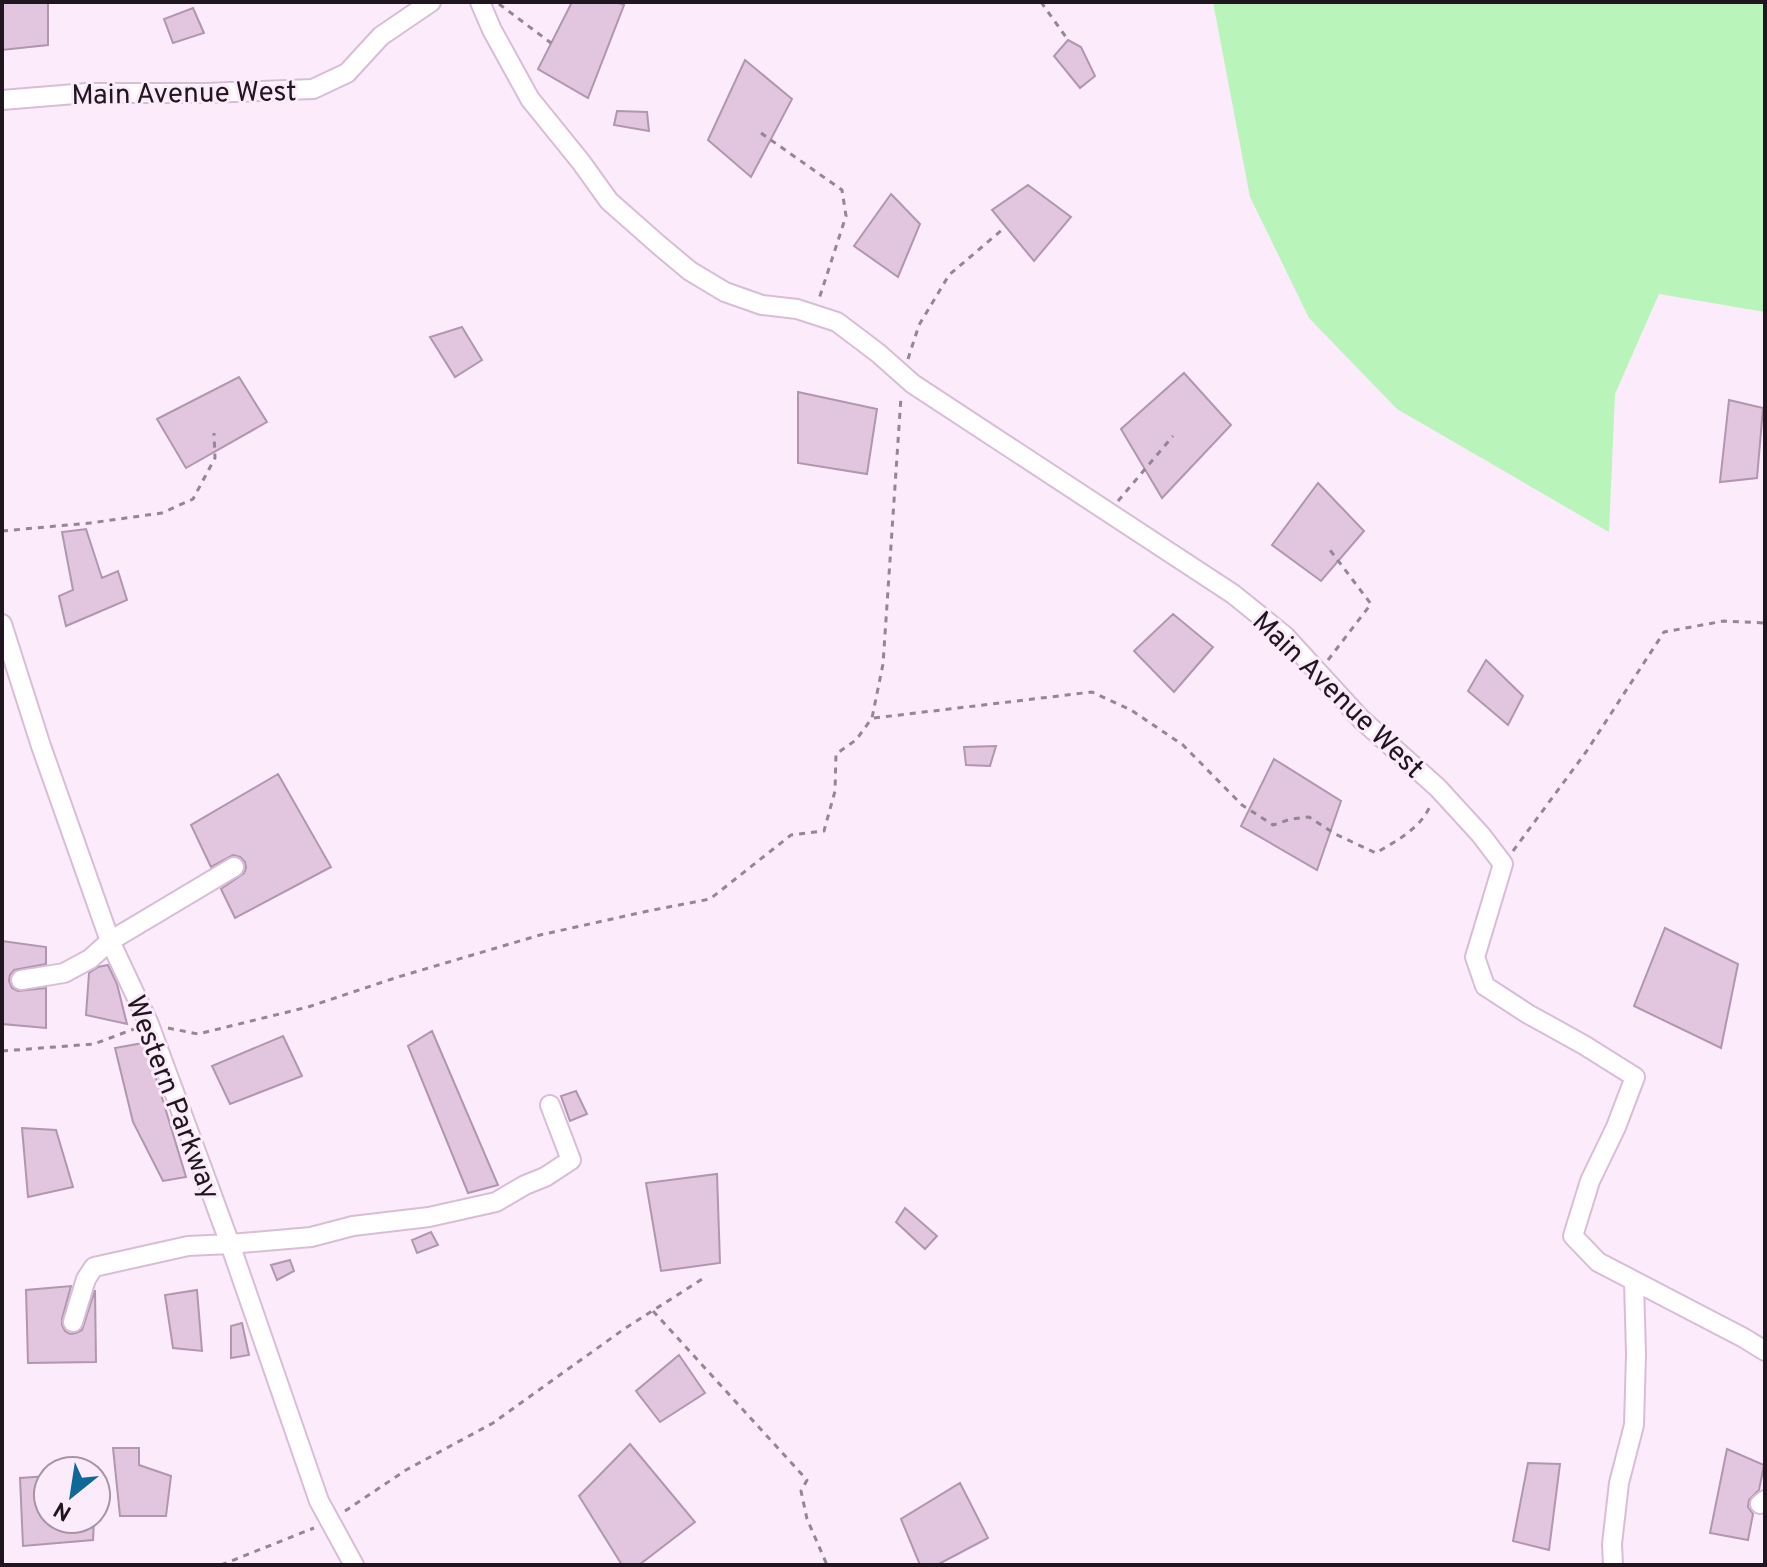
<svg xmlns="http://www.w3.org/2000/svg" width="1767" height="1567" font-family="Overpass,sans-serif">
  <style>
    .green { fill: #b9f4bb }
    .building { fill: #e2c5df; stroke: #b196af; stroke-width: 2 }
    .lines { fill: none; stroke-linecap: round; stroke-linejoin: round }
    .minor-casing { stroke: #d9bdd7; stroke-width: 22 }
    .path { stroke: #948693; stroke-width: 3; stroke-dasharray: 6 6; stroke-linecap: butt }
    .minor { stroke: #fff; stroke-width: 18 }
    .labels { text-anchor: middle; stroke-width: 6; stroke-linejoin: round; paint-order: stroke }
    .street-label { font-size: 28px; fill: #20161f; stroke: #fcebfb }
  </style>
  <rect width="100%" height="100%" fill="#fcebfb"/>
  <path class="green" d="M 1213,2 L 1765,2 L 1765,312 L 1659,294 L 1615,394 L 1609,532 L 1397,409 L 1309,318 L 1250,197 Z"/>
  <path class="building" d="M 2,2 L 48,2 L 48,45 L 2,50 Z
    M 572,2 L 617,2 L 624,5 L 588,98 L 538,69 Z
    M 193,8 L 204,33 L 173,43 L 164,19 Z
    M 1068,40 L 1081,47 L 1095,76 L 1080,88 L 1054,56 Z
    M 745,60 L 792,99 L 751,177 L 708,140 Z
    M 617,111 L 647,112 L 649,131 L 614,125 Z
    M 1028,185 L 1071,217 L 1034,261 L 992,210 Z
    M 891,194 L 920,224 L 898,277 L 854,246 Z
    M 462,327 L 482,360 L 455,377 L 430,337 Z
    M 1184,373 L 1231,425 L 1162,498 L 1121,429 Z
    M 239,377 L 267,422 L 186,468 L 157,419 Z
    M 798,392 L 877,409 L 867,474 L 798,463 Z
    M 1729,400 L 1763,408 L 1757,478 L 1720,482 Z
    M 1318,483 L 1364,531 L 1321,581 L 1272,545 Z
    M 86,529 L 102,578 L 118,571 L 127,600 L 66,626 L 59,596 L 73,590 L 62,532 Z
    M 1173,614 L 1213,647 L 1174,692 L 1134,651 Z
    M 1486,660 L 1523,696 L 1508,725 L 1468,691 Z
    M 996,746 L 990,766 L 966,765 L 964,747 Z
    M 1274,759 L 1341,801 L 1317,870 L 1241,826 Z
    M 278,774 L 331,867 L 235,918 L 221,889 L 244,873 L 246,868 L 245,862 L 240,857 L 233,855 L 211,867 L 191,825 Z
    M 1665,928 L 1738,964 L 1721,1048 L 1634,1006 Z
    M 2,941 L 46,947 L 46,964 L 14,970 L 10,975 L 9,981 L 12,988 L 18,991 L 46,988 L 46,1028 L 2,1024 Z
    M 108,965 L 117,984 L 127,1024 L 86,1015 L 89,973 L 98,967 Z
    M 432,1031 L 498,1185 L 468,1193 L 408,1046 Z
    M 283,1036 L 302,1076 L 230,1104 L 212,1066 Z
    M 143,1043 L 157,1081 L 186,1177 L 163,1181 L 133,1122 L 115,1048 Z
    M 576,1091 L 587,1114 L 570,1121 L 561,1096 Z
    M 22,1128 L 56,1130 L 73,1187 L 28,1197 Z
    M 717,1174 L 720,1263 L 661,1271 L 646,1183 Z
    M 905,1208 L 937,1236 L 925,1249 L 896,1222 Z
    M 431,1232 L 438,1245 L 417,1253 L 412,1240 Z
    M 290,1260 L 294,1271 L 277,1280 L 271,1265 Z
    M 71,1286 L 62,1319 L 62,1325 L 65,1331 L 70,1334 L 76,1333 L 82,1330 L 95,1290 L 96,1362 L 28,1363 L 26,1290 Z
    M 197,1290 L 202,1351 L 173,1348 L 165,1295 Z
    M 242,1323 L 249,1355 L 231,1358 L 231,1326 Z
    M 679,1355 L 705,1393 L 660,1422 L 636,1391 Z
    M 630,1444 L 695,1522 L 639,1565 L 622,1565 L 579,1496 Z
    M 113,1448 L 139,1448 L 139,1465 L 171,1476 L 166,1516 L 120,1516 Z
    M 1727,1449 L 1764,1465 L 1759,1490 L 1749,1500 L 1748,1507 L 1753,1514 L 1748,1540 L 1710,1533 Z
    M 1528,1463 L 1560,1464 L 1549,1550 L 1513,1541 Z
    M 48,1476 L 48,1519 L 94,1519 L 93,1540 L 23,1546 L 20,1478 Z
    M 960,1483 L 988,1538 L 937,1565 L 920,1565 L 901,1519 Z"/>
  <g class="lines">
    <defs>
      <path id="minor" d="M 480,2 L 492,30 L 530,99 L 581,162 L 609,201 L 660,246 L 690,271 L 725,292 L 762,305 L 797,309 L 837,322 L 878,353 L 913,384 L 1233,594 L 1285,636 L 1361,719 L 1438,788 L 1481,835 L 1503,864 L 1475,957 L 1485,986 L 1528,1014 L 1584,1045 L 1635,1077 L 1616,1127 L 1590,1181 L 1573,1236 L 1598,1262 L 1744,1338 L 1765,1351
        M 2,100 L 87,93 L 206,93 L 313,89 L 347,73 L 381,36 L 431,2
        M 2,624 L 41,746 L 110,941 L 149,1024 L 230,1244 L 319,1501 L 354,1565
        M 21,980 L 64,973 L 90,959 L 110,941 L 234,867
        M 73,1322 L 86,1279 L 94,1267 L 188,1246 L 230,1244 L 311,1237 L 353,1226 L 429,1217 L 496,1202 L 525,1185 L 545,1177 L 571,1160 L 550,1105
        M 1760,1504 L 1765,1500
        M 1613,1565 L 1612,1544 L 1619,1483 L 1634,1425 L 1636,1354 L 1634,1282"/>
    </defs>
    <use href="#minor" class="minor-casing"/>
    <path class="path" d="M 1041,2 L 1068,40
      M 499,4 L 551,43
      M 761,133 L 842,190 L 846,216 L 819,299
      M 908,359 L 919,325 L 949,275 L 1003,229
      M 1118,501 L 1173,436
      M 2,531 L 90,523 L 162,513 L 193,499 L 215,458 L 214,433
      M 1328,660 L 1371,604 L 1330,550
      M 874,718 L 1092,692 L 1131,710 L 1183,745 L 1242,805 L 1273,825 L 1291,819 L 1309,817 L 1335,834 L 1376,853 C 1396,841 1421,828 1430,806
      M 1513,851 L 1586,752 L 1664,632 L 1724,621 L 1765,623
      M 168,1028 L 198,1034 L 308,1007 L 398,977 L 540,935 L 648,911 L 710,899 L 791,835 L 824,831 L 835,791 L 836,754 L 856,740 L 872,718 L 883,664 L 901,397
      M 2,1051 L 94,1044 L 134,1029
      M 653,1311 L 807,1480 L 801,1491 L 807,1519 L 827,1565
      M 345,1511 L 406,1470 L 493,1423 L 624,1329 L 707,1276
      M 221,1565 L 314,1528"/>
    <use href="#minor" class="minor"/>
  </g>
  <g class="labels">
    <g class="street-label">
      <text transform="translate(184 92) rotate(-1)" y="10">Main Avenue West</text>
      <text transform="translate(1339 694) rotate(44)" y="10">Main Avenue West</text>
      <text transform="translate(174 1097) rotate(69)" y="10">Western Parkway</text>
    </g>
  </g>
  <rect width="1767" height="1567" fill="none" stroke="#20161f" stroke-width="8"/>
  <g transform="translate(72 1495) rotate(210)"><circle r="38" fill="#fcebfb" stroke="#a496a3" stroke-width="2"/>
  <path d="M0-6L14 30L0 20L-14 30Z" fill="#0e6898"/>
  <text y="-12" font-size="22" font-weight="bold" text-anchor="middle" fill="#20161f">N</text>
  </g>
</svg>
